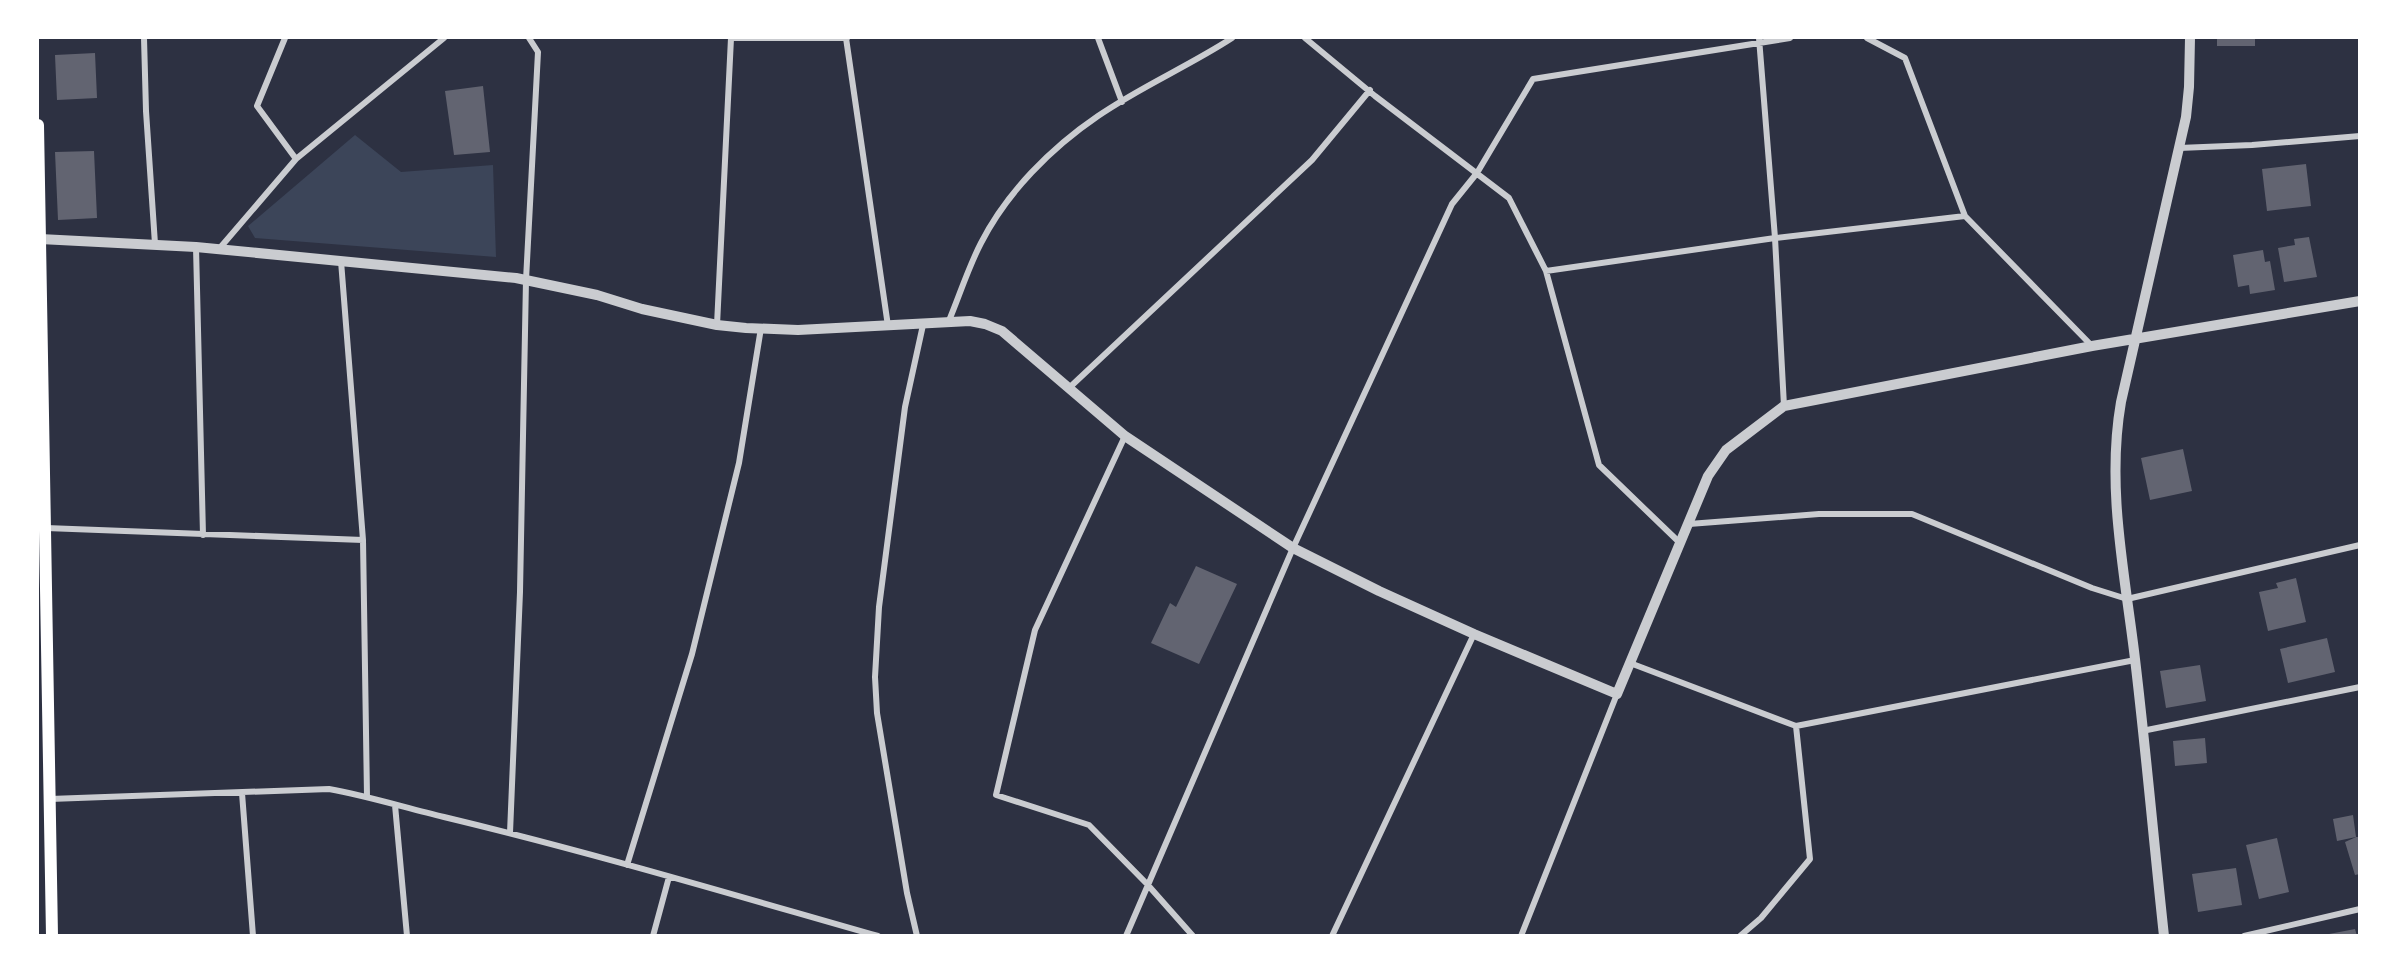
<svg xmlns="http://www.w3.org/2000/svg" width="2397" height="973" font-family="'Roboto Serif',serif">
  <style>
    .green { fill: #3c4559 }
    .building { fill: #626471 }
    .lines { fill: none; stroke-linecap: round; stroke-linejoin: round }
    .minor { stroke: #caccd0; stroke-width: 6 }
    .tertiary { stroke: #caccd0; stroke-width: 10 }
    .secondary { stroke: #fff; stroke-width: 12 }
  </style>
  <rect width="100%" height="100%" fill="#2d3142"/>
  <path class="green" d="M 355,135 L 401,172 L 493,165 L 496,257 L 255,238 L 248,226 Z"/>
  <path class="building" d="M 2217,38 L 2255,38 L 2255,46 L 2217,46 Z
    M 95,53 L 97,98 L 57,100 L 55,55 Z
    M 483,86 L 490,152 L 454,155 L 445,91 Z
    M 94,151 L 97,218 L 58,220 L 55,152 Z
    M 2306,164 L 2311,206 L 2267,211 L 2262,169 Z
    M 2309,237 L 2317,277 L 2284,282 L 2278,248 L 2295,245 L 2294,239 Z
    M 2263,250 L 2265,262 L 2270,261 L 2275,290 L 2250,294 L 2249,285 L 2238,287 L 2233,255 Z
    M 2183,449 L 2192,491 L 2150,500 L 2141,458 Z
    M 1196,566 L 1237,584 L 1199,664 L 1151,643 L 1170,603 L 1176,607 Z
    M 2296,578 L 2306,622 L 2268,631 L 2259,592 L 2278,588 L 2276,583 Z
    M 2327,638 L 2335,672 L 2288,683 L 2280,649 Z
    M 2200,665 L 2206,701 L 2166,708 L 2160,671 Z
    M 2205,738 L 2207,763 L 2175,766 L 2173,741 Z
    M 2353,815 L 2356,837 L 2337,841 L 2333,819 Z
    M 2356,837 L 2360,837 L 2360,874 L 2355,875 L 2345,842 Z
    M 2277,838 L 2289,892 L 2259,899 L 2246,845 Z
    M 2236,868 L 2242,905 L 2198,912 L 2192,874 Z
    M 2355,929 L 2357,936 L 2330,936 L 2329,934 Z"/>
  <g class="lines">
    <path class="minor" d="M 144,38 L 146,111 L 155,244
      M 285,38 L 257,106 L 296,159
      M 731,38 L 847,38
      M 846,38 L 888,326
      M 1098,38 L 1122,102
      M 1305,38 L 1375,96 L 1509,198 L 1546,271 L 1599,465 L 1680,543
      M 1759,38 L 1775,238 L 1784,406
      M 1867,38 L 1905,58 L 1965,216 L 2092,346
      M 2179,148 L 2252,145 L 2360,136
      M 196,247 L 203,535
      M 219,249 L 296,159 L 444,38
      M 341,261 L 363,540 L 367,796
      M 1546,271 L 1775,238 L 1965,216
      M 948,323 C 959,297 968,268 981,243 C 1007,192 1051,148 1098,116 C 1140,87 1189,66 1232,38
      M 717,325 L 731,38
      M 1069,388 L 1312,160 L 1370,90
      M 1125,436 L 1035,630 L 996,795 L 1089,825 L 1147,884 L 1193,936
      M 1689,524 L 1819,514 L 1912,514 L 2092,588 L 2127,599 L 2360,545
      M 46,528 L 363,540
      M 1630,663 L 1796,726 L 2135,660
      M 2142,731 L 2360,687
      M 242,793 L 253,936
      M 50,799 L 329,789 C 368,796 406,808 444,817 C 590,852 734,895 878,936
      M 395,805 L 407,936
      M 510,833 L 520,592 L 526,280 L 538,52 L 529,38
      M 627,865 L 692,654 L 739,463 L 761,328
      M 653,936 L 669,877
      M 917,936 L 907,893 L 877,713 L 875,677 L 879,607 L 905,407 L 923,325
      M 1126,936 L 1293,548 L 1452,204 L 1477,173 L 1533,79 L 1790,38
      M 1332,936 L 1474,634
      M 1521,936 L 1617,694
      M 1740,936 L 1761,918 L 1810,859 L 1796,726
      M 2244,936 L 2360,909"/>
    <path class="tertiary" d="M 40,239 L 196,247 L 516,278 L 597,295 L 642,309 L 717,325 L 746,328 L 798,330 L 970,321 L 985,324 L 1002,331 L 1125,436 L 1293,548 L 1379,591 L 1474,634 L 1617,694 L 1708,476 L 1726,450 L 1784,406 L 2092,346 L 2360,301
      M 2164,936 C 2154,844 2146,751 2135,659 C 2125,574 2106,488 2121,402 L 2186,117 L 2189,87 L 2190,38"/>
    <path class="secondary" d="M 38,125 L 52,936"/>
  </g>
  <rect width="2397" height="973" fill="none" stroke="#ffffff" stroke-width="78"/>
</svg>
